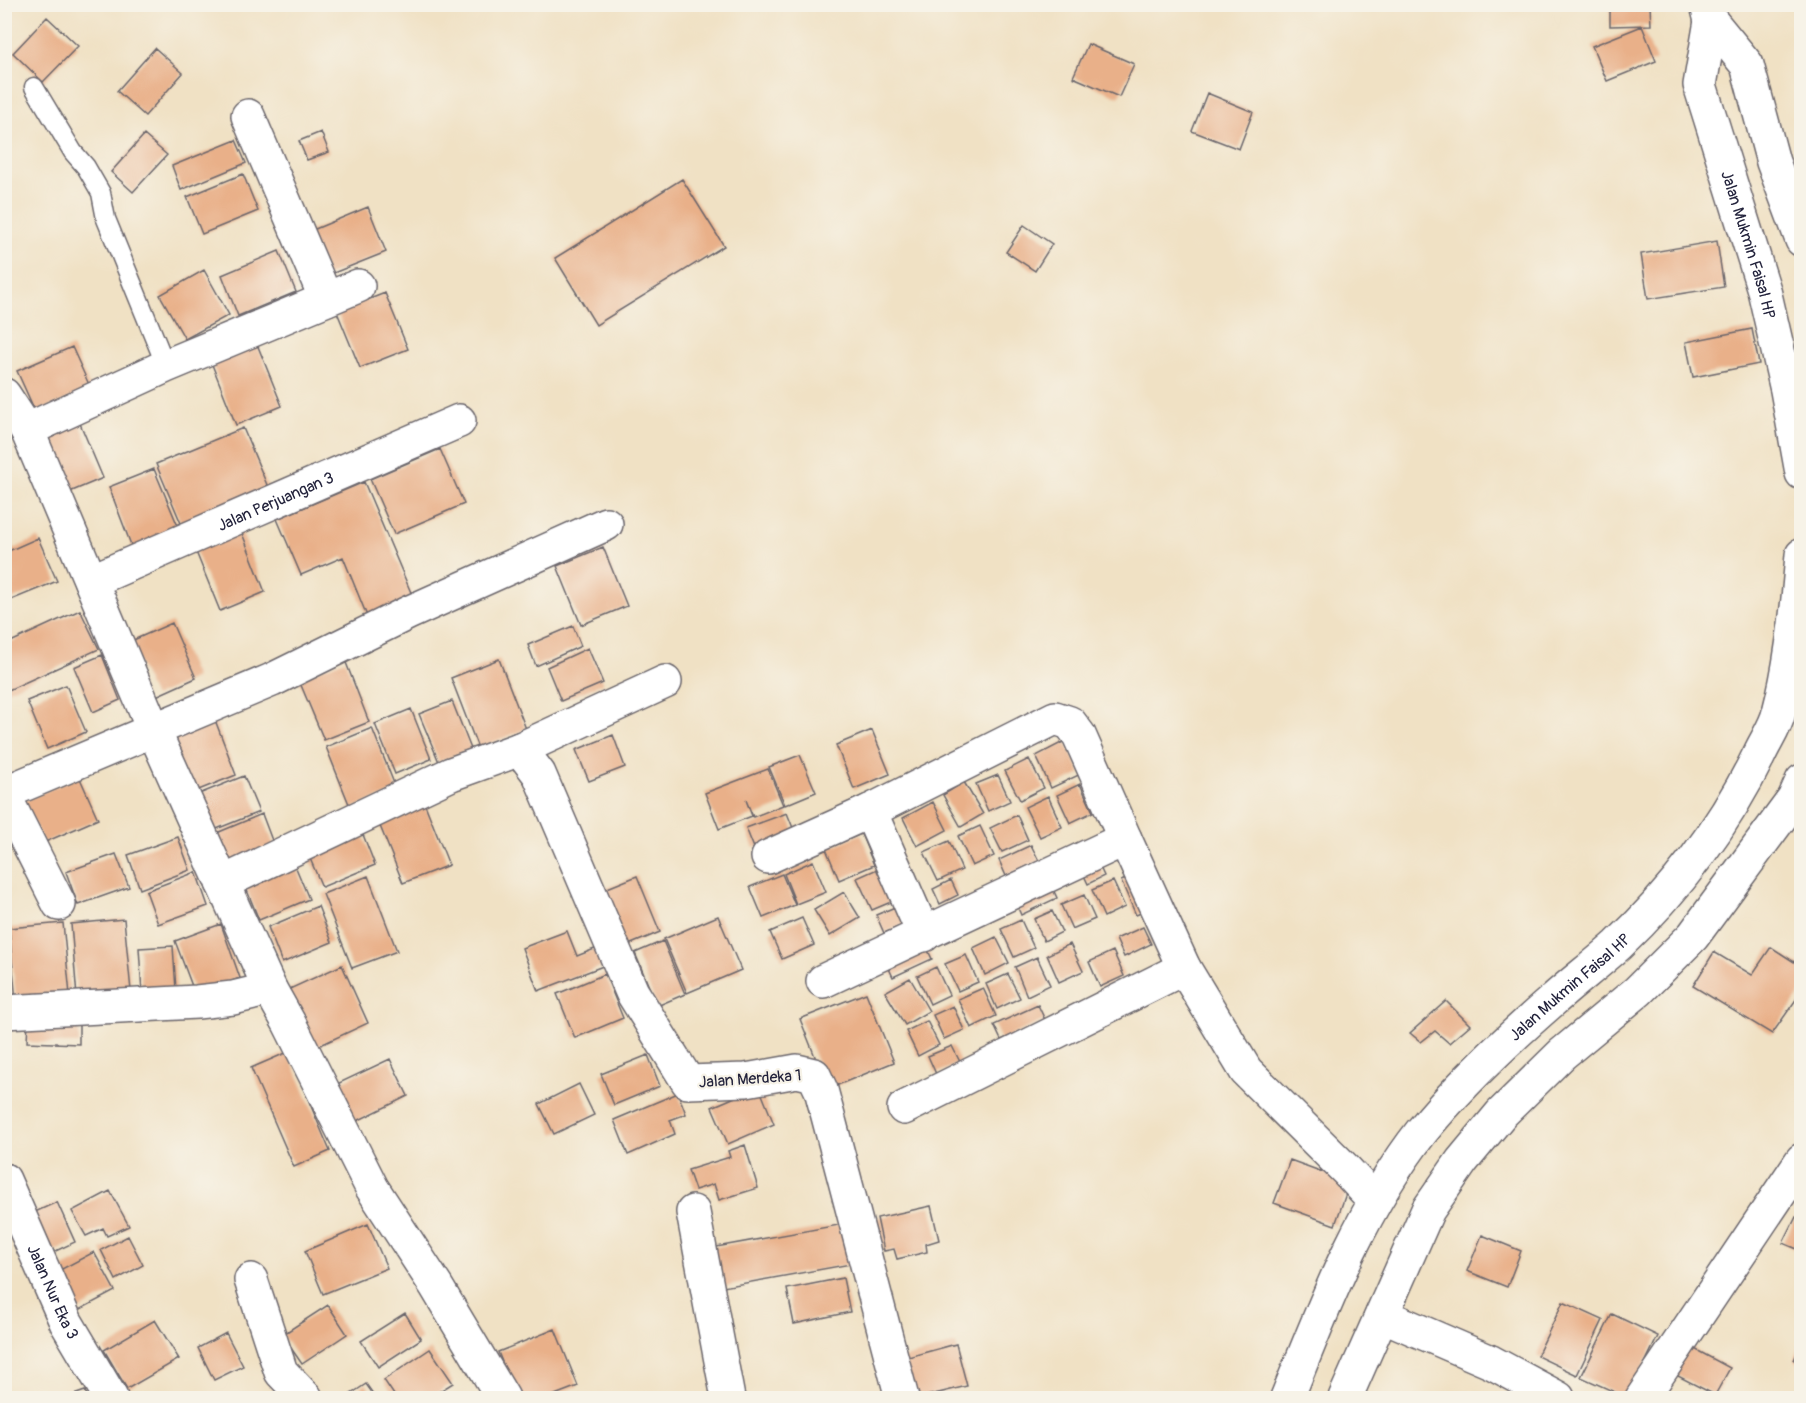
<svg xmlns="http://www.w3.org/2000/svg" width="1806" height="1403" font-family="Pangolin,sans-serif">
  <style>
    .building { fill: #e9b089 }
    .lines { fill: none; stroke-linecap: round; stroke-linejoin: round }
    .service-casing { stroke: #6a656b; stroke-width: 21 }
    .minor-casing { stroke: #6a656b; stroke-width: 36 }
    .tertiary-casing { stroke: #6a656b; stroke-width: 36 }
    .service { stroke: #fff; stroke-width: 18 }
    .minor { stroke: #fff; stroke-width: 33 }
    .tertiary { stroke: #fff; stroke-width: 33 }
    .labels { text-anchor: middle; stroke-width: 4.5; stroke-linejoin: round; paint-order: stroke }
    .street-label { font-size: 16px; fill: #22223b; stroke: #f7f3e8 }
  </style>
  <rect width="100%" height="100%" fill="#f7f3e8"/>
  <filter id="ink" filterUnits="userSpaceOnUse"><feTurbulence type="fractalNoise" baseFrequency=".0167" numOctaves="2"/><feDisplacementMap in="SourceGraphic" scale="12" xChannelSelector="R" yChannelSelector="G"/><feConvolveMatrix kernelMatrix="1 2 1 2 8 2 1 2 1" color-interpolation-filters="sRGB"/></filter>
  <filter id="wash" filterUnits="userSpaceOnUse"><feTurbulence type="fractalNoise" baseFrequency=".008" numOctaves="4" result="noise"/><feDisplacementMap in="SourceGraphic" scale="24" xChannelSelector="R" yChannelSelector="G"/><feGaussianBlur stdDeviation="1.35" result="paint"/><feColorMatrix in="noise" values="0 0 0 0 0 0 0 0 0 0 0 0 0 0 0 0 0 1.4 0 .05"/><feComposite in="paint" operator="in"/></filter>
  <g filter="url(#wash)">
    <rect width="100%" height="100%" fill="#f0e1c4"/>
    <g id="blocks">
      <path class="building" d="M 1650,6 L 1651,25 L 1610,26 L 1610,7 Z
        M 47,17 L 78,46 L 43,82 L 13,53 Z
        M 1642,26 L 1656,61 L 1607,81 L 1592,46 Z
        M 1088,44 L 1134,64 L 1119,97 L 1073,77 Z
        M 155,48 L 183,73 L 145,116 L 117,91 Z
        M 1207,93 L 1253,112 L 1239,149 L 1192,131 Z
        M 321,132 L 329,152 L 307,160 L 299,141 Z
        M 144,135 L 167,155 L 133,192 L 111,172 Z
        M 236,140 L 246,163 L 181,190 L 172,166 Z
        M 243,174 L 258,211 L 202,234 L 187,197 Z
        M 682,179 L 724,246 L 596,325 L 555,258 Z
        M 368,207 L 386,252 L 326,276 L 308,232 Z
        M 1024,225 L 1052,244 L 1035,271 L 1006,252 Z
        M 1717,241 L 1724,287 L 1648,299 L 1641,254 Z
        M 279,251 L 296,292 L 238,316 L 222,275 Z
        M 204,270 L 229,315 L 185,339 L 160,295 Z
        M 385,293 L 408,349 L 360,368 L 337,312 Z
        M 1752,329 L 1759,364 L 1693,377 L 1686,342 Z
        M 257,344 L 282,406 L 236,425 L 211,362 Z
        M 72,347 L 91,389 L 36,413 L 17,371 Z
        M 79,421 L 103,478 L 65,494 L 41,437 Z
        M 243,428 L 270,492 L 183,528 L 156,464 Z
        M 440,449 L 464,504 L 394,534 L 370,479 Z
        M 154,469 L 180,531 L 133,550 L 109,487 Z
        M 364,482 L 415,602 L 369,621 L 343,557 L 301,575 L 277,519 Z
        M 240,528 L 265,592 L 220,611 L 194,547 Z
        M 38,538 L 57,581 L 4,603 L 4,553 Z
        M 603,547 L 627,606 L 581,625 L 557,566 Z
        M 80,610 L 99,649 L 4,692 L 4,645 Z
        M 172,623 L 196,678 L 154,697 L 129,642 Z
        M 573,626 L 581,646 L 536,666 L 528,645 Z
        M 588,648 L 603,683 L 561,701 L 547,667 Z
        M 102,655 L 120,700 L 93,712 L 74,667 Z
        M 499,659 L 526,729 L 478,748 L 451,678 Z
        M 345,660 L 369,722 L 324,740 L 298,678 Z
        M 66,685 L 86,732 L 47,749 L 27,701 Z
        M 452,701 L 471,749 L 439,762 L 419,714 Z
        M 411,709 L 431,759 L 395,774 L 375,724 Z
        M 212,712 L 236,775 L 191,793 L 166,730 Z
        M 372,728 L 397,791 L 351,809 L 326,747 Z
        M 872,730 L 890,774 L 854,789 L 836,745 Z
        M 613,735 L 625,767 L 589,781 L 576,750 Z
        M 1065,741 L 1081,774 L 1051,788 L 1036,756 Z
        M 800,755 L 816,792 L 785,805 L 769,767 Z
        M 1029,759 L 1044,788 L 1020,800 L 1005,771 Z
        M 768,769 L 783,805 L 753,817 L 746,800 L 752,816 L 719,829 L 705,793 Z
        M 998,775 L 1010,801 L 988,811 L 976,784 Z
        M 79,776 L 98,819 L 43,843 L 24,801 Z
        M 244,776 L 259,812 L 209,832 L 194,796 Z
        M 964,782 L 983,814 L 961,827 L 943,795 Z
        M 1080,784 L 1093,812 L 1070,823 L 1057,795 Z
        M 1048,796 L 1062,827 L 1040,837 L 1025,807 Z
        M 424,802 L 449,865 L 403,883 L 378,821 Z
        M 933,802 L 947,830 L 917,846 L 903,818 Z
        M 787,813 L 795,833 L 754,848 L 746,828 Z
        M 262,814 L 276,851 L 226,871 L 212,835 Z
        M 1017,815 L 1028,840 L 1002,852 L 990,828 Z
        M 980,826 L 994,856 L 972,866 L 958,836 Z
        M 360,827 L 375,865 L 322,887 L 306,849 Z
        M 861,834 L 874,865 L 839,880 L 826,849 Z
        M 178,837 L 190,870 L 140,889 L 128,855 Z
        M 949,841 L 962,870 L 938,881 L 924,852 Z
        M 1031,845 L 1039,861 L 1006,876 L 999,860 Z
        M 116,854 L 129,887 L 78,905 L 66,872 Z
        M 813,861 L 826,892 L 796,904 L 784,874 Z
        M 294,863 L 309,899 L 259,920 L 244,883 Z
        M 1098,863 L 1104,876 L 1088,884 L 1082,871 Z
        M 884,866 L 898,899 L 872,910 L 857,878 Z
        M 196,872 L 208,906 L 158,924 L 146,891 Z
        M 782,874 L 795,905 L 763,918 L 750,887 Z
        M 368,876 L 397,951 L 352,968 L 323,894 Z
        M 637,876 L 660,932 L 619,949 L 595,893 Z
        M 1131,877 L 1146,911 L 1136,915 L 1121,881 Z
        M 951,880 L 958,895 L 940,904 L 933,889 Z
        M 1113,881 L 1125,907 L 1104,917 L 1092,890 Z
        M 1051,885 L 1057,898 L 1021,915 L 1015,901 Z
        M 844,892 L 860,918 L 830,936 L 814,910 Z
        M 1084,895 L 1095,919 L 1072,929 L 1061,905 Z
        M 907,902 L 915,920 L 884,933 L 876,915 Z
        M 318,906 L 332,942 L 282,963 L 268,927 Z
        M 1052,911 L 1062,932 L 1044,941 L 1034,919 Z
        M 718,916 L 741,970 L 687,993 L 664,939 Z
        M 802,918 L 814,945 L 782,959 L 770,932 Z
        M 124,919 L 131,991 L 77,997 L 71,924 Z
        M 1021,920 L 1034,948 L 1014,957 L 1001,929 Z
        M 63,923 L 70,995 L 16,1001 L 9,928 Z
        M 221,924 L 240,978 L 195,994 L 175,941 Z
        M 1143,927 L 1151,944 L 1124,957 L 1116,939 Z
        M 567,931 L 577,956 L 597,948 L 603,966 L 538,991 L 522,948 Z
        M 996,937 L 1009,963 L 985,975 L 973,948 Z
        M 663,941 L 685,994 L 657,1006 L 635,953 Z
        M 925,944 L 932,959 L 893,977 L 886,962 Z
        M 1070,944 L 1083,971 L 1059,982 L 1047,955 Z
        M 173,946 L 176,990 L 142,992 L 139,948 Z
        M 1771,947 L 1802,967 L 1802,991 L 1772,1034 L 1693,986 L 1714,952 L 1752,975 Z
        M 1113,951 L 1124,976 L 1100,987 L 1089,962 Z
        M 966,955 L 978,982 L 958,991 L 945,964 Z
        M 1037,957 L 1050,985 L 1027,996 L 1015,967 Z
        M 342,965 L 368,1023 L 310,1050 L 283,992 Z
        M 936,967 L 949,995 L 930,1004 L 917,976 Z
        M 605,974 L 623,1018 L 575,1038 L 557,994 Z
        M 1008,974 L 1020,998 L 997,1009 L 986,984 Z
        M 910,978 L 929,1011 L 905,1025 L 885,992 Z
        M 983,988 L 996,1016 L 971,1028 L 958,999 Z
        M 866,993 L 894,1062 L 828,1089 L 800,1019 Z
        M 1446,1001 L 1470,1025 L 1449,1043 L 1435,1031 L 1421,1042 L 1410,1033 Z
        M 1038,1005 L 1045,1020 L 1001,1040 L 994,1025 Z
        M 953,1006 L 964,1030 L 944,1039 L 933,1015 Z
        M 28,1021 L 79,1023 L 79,1044 L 27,1042 Z
        M 927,1021 L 939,1045 L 918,1056 L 906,1031 Z
        M 952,1046 L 960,1062 L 936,1074 L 928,1056 Z
        M 288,1052 L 330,1151 L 294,1167 L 251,1068 Z
        M 648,1055 L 660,1086 L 614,1105 L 601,1074 Z
        M 390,1059 L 408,1096 L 355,1122 L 337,1084 Z
        M 579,1084 L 594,1115 L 554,1134 L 539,1104 Z
        M 759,1087 L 774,1124 L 728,1144 L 712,1107 Z
        M 678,1093 L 686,1114 L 670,1120 L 675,1134 L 628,1155 L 614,1120 Z
        M 745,1145 L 758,1188 L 719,1200 L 714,1184 L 695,1190 L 688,1170 L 730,1157 L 728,1151 Z
        M 1290,1160 L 1350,1182 L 1335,1225 L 1274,1203 Z
        M 110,1191 L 129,1226 L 107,1236 L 103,1228 L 86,1236 L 72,1211 Z
        M 57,1202 L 75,1242 L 45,1256 L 26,1216 Z
        M 931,1206 L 939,1240 L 926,1244 L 927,1252 L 897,1259 L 894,1249 L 884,1251 L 877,1218 Z
        M 1796,1217 L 1802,1219 L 1802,1251 L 1783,1243 Z
        M 368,1224 L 387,1268 L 323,1294 L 305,1251 Z
        M 844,1224 L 851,1264 L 712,1289 L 705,1249 Z
        M 1482,1235 L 1521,1251 L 1507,1287 L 1467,1271 Z
        M 128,1236 L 143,1265 L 116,1280 L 101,1250 Z
        M 94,1252 L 115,1291 L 79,1310 L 58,1271 Z
        M 843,1278 L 850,1312 L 794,1324 L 787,1289 Z
        M 1563,1302 L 1603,1320 L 1577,1375 L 1537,1356 Z
        M 328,1305 L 347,1334 L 302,1364 L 282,1335 Z
        M 405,1313 L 421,1339 L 378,1367 L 361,1341 Z
        M 1612,1314 L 1658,1336 L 1628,1398 L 1581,1377 Z
        M 155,1320 L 179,1359 L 127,1389 L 104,1350 Z
        M 555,1329 L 578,1386 L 547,1398 L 517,1398 L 498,1352 Z
        M 226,1333 L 243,1366 L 214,1380 L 198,1348 Z
        M 1802,1343 L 1802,1364 L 1794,1360 Z
        M 956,1344 L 967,1386 L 918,1398 L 901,1359 Z
        M 1689,1346 L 1730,1368 L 1715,1395 L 1674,1374 Z
        M 430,1349 L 453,1383 L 429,1398 L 396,1398 L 384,1380 Z
        M 366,1384 L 376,1398 L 345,1398 Z
        M 85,1391 L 88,1398 L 65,1398 Z"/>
    </g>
  </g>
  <g filter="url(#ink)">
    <use href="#blocks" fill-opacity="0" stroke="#6a656b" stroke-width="1.5"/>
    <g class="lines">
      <defs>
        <path id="service" d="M 34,87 L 73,152 L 86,167 L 101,193 L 106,219 L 166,366"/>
        <g id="minor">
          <path d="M 248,116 L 326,299"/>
          <path d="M 4,395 L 27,430 L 154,731 L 270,989 L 289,1023 L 372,1188 L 436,1286 L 503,1398"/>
          <path d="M 27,430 L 166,366 L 358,286"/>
          <path id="s1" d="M 91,581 L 459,421"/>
          <path d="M 520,749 L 539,774 L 632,992 L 688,1082 L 746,1080 L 797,1071 L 814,1075 L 821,1090 L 828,1116 L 902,1398"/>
          <path d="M 4,793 L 272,680 L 408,613 L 606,524"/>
          <path d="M 4,795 L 59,904"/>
          <path d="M 870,811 L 924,935"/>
          <path d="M 768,857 L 870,811 L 1055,718 L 1070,723 L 1079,735 L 1125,839"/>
          <path d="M 222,883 L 451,774 L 520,749 L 665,682"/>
          <path d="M 823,981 L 1125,839 L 1184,968 L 1246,1071 L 1346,1170 L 1374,1200"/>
          <path d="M 4,1012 L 197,1002 L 233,998 L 270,989"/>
          <path d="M 904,1108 L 1184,968"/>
          <path id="s2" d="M 4,1180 L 66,1322 L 111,1398"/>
          <path d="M 693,1212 L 728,1398"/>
          <path d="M 251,1280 L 281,1372 L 306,1398"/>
          <path d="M 1382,1315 L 1491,1362 L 1558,1398"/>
          <path d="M 1642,1398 L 1802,1160"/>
        </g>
        <g id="tertiary">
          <path d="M 1708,9 L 1711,21 L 1747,65 L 1773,162 L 1802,240"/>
          <path id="s3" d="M 1711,21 L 1700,85 L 1764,290 L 1787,390 L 1802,473"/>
          <path id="s4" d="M 1287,1398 C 1324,1306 1360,1210 1422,1131 C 1461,1083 1506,1041 1552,1001 C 1573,982 1597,964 1618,945 C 1676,890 1725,825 1760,753 C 1766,740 1776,726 1779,712 C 1792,664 1798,605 1802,555"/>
          <path d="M 1345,1398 L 1428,1210 L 1462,1161 L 1501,1114 L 1562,1054 L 1638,991 L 1693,936 L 1794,799 L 1802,781"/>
        </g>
      </defs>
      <use href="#service" class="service-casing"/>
      <use href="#minor" class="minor-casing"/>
      <use href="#tertiary" class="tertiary-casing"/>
      <use href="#service" class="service"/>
      <use href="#minor" class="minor"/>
      <use href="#tertiary" class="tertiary"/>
    </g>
  </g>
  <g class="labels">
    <g class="street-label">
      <text dy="6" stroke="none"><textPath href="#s3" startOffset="232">Jalan Mukmin Faisal HP</textPath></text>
      <text dy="6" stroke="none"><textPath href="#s1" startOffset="201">Jalan Perjuangan 3</textPath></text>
      <text dy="6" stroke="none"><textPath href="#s4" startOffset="507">Jalan Mukmin Faisal HP</textPath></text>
      <text transform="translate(750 1078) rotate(-4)" y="6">Jalan Merdeka 1</text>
      <text dy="6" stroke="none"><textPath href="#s2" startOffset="122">Jalan Nur Eka 3</textPath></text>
    </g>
  </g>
  <rect width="1806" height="1403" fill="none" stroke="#f7f3e8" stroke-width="24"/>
</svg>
